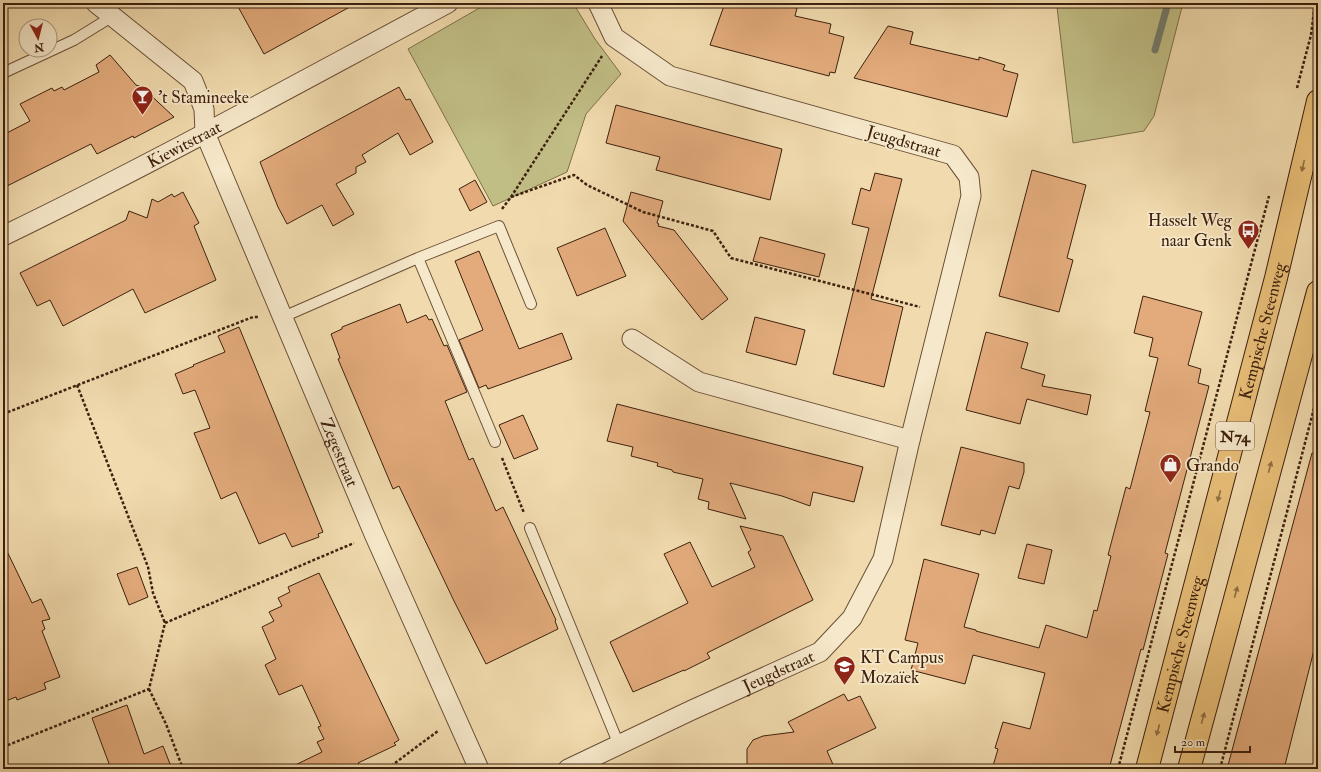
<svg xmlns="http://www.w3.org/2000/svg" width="1321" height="772" font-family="'IM FELL Double Pica',serif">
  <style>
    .green { fill: #c1be85; stroke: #7f6f4a }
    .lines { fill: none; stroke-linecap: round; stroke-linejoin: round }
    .stream { stroke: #757c6f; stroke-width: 7 }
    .building { fill: #e3ab7c; stroke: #3d200e }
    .service-casing { stroke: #6a4f36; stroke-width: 12 }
    .minor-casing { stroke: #6a4f36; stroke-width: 21 }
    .primary-casing { stroke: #3d200e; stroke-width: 24 }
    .path { stroke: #3d200e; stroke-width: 2.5; stroke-dasharray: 3 2; stroke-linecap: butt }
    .service { stroke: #f6e8ca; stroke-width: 10 }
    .minor { stroke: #f6e8ca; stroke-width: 19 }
    .primary { stroke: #e8be77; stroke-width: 22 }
    .oneway { fill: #926f42 }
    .labels { text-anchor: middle; stroke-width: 3.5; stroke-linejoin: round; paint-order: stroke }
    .shield { fill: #f6e8ca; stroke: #745c46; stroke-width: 1 }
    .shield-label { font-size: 16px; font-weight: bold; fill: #3d200e }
    .poi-label { font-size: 17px; fill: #3d200e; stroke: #f6e8ca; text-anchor: start }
    .street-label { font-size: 17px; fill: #3d200e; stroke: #f6e8ca }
  </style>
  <rect width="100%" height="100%" fill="#f1dbae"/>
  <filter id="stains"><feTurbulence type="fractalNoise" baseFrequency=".005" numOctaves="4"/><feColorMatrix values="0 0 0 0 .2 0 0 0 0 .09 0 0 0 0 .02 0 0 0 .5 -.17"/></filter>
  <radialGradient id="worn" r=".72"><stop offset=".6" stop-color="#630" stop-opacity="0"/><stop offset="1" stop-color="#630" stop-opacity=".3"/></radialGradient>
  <path class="green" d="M 488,3 L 573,3 L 595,39 L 621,74 L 586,114 L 567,172 L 493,206 L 408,49 Z
    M 1041,3 L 1183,3 L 1154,116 L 1144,131 L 1073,143 L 1057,7 Z"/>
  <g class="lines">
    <path class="stream" d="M 1155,50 L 1168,3"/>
  </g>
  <path class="building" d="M 236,3 L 357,3 L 264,54 Z
    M 725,3 L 775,3 L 797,8 L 795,16 L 831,24 L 829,33 L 844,37 L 835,73 L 830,72 L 829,76 L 710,45 Z
    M 888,26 L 913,32 L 910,44 L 979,60 L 979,57 L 1005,65 L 1003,70 L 1018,74 L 1007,117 L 854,78 Z
    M 110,55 L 136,85 L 142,87 L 174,117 L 134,138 L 133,136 L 97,154 L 91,144 L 3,188 L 3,135 L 30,121 L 20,104 L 52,88 L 54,91 L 62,87 L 64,90 L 99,72 L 96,65 Z
    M 399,87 L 406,100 L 410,99 L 433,142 L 410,155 L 398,133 L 362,155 L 366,162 L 356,167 L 356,173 L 336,184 L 354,214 L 333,226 L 322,205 L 287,224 L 278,207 L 260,162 Z
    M 616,105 L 782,149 L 770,200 L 656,170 L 660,157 L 606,143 Z
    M 1032,170 L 1086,185 L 1067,258 L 1073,260 L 1059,312 L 999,296 Z
    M 875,173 L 902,179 L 871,299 L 903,307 L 884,387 L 833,374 L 869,228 L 852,224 L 861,188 L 870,191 Z
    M 475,180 L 487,202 L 470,211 L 459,189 Z
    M 183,192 L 199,223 L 194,226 L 216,280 L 145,313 L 133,289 L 63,326 L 50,300 L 37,306 L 20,273 L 126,220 L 129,211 L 147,218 L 152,199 L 158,202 L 172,194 L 174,197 Z
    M 631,192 L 663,201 L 657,223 L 659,224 L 658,226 L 674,230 L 728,299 L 702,320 L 623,221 Z
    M 605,228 L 626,276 L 577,296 L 557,248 Z
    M 760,237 L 825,254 L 819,277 L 753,261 Z
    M 479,251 L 519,349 L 562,333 L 572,359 L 488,389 L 486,385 L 479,388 L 459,340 L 483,330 L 455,261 Z
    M 1143,296 L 1202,312 L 1188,365 L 1201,369 L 1198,383 L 1209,386 L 1165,553 L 1168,554 L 1143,650 L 1141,649 L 1109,769 L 1006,769 L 993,766 L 998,749 L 995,748 L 1003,722 L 1030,729 L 1045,673 L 973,655 L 965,684 L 911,670 L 918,643 L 905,640 L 924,559 L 979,574 L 964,627 L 976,630 L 976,631 L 1039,648 L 1046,625 L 1087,638 L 1094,610 L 1097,611 L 1111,556 L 1108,555 L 1126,487 L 1130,489 L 1150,412 L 1145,411 L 1158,358 L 1149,356 L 1153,338 L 1134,333 Z
    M 400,304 L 407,323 L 426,315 L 429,320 L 432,319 L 444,346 L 447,345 L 467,392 L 445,401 L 469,460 L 473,458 L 496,511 L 503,507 L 556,620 L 555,621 L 558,629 L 486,664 L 454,601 L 399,486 L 393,489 L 338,359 L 340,358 L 331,334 L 342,329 L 342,327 Z
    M 755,317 L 805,330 L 796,365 L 746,352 Z
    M 239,327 L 323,532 L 318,534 L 319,537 L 292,547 L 285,533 L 259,544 L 236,492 L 221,499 L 194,433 L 210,428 L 195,390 L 183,394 L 175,374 L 194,366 L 193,365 L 225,352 L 218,336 Z
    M 986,332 L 1028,343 L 1021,368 L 1045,375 L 1042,386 L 1091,395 L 1087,415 L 1027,399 L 1020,424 L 966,410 Z
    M 617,404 L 863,467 L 854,502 L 813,492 L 810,506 L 782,496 L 730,483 L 746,519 L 708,509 L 709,502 L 698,499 L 703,479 L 673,472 L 672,470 L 657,466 L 658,463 L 631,456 L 633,447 L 607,441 Z
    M 523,415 L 538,449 L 514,459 L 499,425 Z
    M 961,447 L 1024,463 L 1024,472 L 1019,489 L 1009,486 L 995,534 L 981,530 L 980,535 L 941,525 Z
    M 1312,453 L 1318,454 L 1318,650 L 1314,650 L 1284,769 L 1227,769 Z
    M 740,526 L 783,536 L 813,600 L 707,653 L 710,658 L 684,671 L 684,670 L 633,692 L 610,642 L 688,603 L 664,554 L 690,542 L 712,587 L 755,567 L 748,552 L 751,550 Z
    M 3,543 L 32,603 L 41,599 L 50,619 L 42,621 L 45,629 L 42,631 L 60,677 L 44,683 L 46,689 L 17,700 L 16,697 L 3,702 Z
    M 1027,544 L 1052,550 L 1044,584 L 1018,578 Z
    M 137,567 L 148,597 L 129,605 L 117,574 Z
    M 319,573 L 399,740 L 394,743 L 396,745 L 358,763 L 362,769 L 287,769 L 322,752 L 317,742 L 324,739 L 318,727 L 321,726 L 302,685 L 279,695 L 265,665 L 276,659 L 262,627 L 274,621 L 269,612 L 282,606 L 278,598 L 290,592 L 288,587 Z
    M 844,694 L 848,701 L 860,696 L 876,728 L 827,751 L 835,769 L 747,769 L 747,749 L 753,740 L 763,736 L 794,732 L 788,722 Z
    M 127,705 L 144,754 L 163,746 L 172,769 L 111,769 L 92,718 Z"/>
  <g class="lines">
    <defs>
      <path id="service" d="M 3,73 L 74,40 L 113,16
        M 418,258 L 495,442
        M 283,317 L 418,258 L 499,226 L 531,304
        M 530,528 L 619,745"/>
      <g id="minor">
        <path id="s1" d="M 96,3 L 193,81 L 204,109 L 205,133 L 374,534 L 479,769"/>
        <path id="s2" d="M 3,236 C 154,163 300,82 448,3"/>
        <path d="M 632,339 L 699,382 L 910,440"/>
        <path id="s3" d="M 568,769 L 692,710 L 820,652 L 852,618 L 883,559 L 910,440 L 971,196 L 969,177 L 953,155 L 670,76 L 614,37 L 598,3"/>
      </g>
      <g id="primary">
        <path id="s4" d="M 1147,769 L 1276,278 L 1318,101"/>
        <path d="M 1189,769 L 1318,292"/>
      </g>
    </defs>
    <use href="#service" class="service-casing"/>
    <use href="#minor" class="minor-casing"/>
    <use href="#primary" class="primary-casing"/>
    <path class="path" d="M 1297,88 L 1311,35 L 1315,3
      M 511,197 L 602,56
      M 502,209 L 511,197 L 574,175 L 587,185 L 643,212 L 713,231 L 731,258 L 920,307
      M 77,385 L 148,567 L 153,593 L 165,623
      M 3,414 L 253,317 L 259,317
      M 502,458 L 524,513
      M 149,689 L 166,724 L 183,769
      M 3,747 L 149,689 L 165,623 L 354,543
      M 387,769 L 438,731
      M 1118,769 L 1269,196
      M 1220,769 L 1318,393"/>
    <use href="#service" class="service"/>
    <use href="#minor" class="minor"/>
    <use href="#primary" class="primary"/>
  </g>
  <defs><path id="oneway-solid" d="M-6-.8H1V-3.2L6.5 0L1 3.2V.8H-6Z"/></defs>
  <g class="oneway">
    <use href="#oneway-solid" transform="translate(1303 166) rotate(103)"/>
    <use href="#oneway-solid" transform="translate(1270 467) rotate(-75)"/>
    <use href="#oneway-solid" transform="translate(1219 496) rotate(105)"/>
    <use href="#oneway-solid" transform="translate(1236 592) rotate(-75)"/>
    <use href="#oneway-solid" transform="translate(1203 718) rotate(-75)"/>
    <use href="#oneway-solid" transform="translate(1158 730) rotate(105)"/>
  </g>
  <defs>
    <symbol id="bar-pin" viewBox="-11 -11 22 30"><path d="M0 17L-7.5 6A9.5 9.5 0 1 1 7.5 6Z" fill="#8f2418" stroke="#f6e8ca"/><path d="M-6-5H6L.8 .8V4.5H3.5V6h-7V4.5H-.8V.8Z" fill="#fff"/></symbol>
    <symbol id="bus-pin" viewBox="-11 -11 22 30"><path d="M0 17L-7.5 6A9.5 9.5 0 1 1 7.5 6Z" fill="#8f2418" stroke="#f6e8ca"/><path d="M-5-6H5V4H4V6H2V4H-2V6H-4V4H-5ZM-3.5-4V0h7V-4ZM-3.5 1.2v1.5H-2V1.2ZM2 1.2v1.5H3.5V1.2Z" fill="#fff"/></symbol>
    <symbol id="shop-pin" viewBox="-11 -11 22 30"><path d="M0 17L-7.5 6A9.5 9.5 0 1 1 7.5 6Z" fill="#8f2418" stroke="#f6e8ca"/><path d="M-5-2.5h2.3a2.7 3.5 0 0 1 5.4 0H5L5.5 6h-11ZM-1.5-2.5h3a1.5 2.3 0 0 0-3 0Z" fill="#fff"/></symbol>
    <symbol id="school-pin" viewBox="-11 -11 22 30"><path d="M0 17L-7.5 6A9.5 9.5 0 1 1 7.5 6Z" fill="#8f2418" stroke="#f6e8ca"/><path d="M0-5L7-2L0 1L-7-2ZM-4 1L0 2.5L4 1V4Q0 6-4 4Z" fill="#fff"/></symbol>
  </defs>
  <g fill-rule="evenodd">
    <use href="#bar-pin" x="130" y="84" width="25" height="34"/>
    <use href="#bus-pin" x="1236" y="218" width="25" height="34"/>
    <use href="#shop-pin" x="1158" y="452" width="25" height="34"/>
    <use href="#school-pin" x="832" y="654" width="25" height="34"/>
  </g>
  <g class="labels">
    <rect class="shield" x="1216" y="422" width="38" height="28" rx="3"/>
    <g class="shield-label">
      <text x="1235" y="442">N74</text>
    </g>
    <g class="poi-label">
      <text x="158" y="103">'t Stamineeke</text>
      <text x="1232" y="226" text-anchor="end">Hasselt Weg<tspan x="1232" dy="20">naar Genk</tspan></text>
      <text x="1186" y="471">Grando</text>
      <text x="860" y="663">KT Campus<tspan x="860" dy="20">Mozaïek</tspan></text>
    </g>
    <g class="street-label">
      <text transform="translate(904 141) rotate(16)" y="6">Jeugdstraat</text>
      <text dy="6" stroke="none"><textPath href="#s2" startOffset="203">Kiewitstraat</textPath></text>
      <text dy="6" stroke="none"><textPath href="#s4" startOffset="453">Kempische Steenweg</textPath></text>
      <text dy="6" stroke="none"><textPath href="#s1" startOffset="525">Zegestraat</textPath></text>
      <text dy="6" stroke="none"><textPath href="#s4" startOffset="129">Kempische Steenweg</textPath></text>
      <text dy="6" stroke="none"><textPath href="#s3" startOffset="232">Jeugdstraat</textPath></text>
    </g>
  </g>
  <rect width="1321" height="772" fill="none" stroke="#f1dbae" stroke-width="16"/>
  <rect x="4" y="4" width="1313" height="764" fill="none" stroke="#3d200e" stroke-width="2"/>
  <rect x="8" y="8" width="1305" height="756" fill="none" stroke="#3d200e"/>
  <g transform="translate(38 38) rotate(173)"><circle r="19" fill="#f6e8ca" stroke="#ac987f"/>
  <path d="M0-3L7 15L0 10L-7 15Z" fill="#8f2418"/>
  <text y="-6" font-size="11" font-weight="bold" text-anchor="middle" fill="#3d200e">N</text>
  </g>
  <path d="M1175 746v6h75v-6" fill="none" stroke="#3d200e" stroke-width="2"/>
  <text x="1181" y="746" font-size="12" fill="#3d200e" stroke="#f6e8ca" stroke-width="3" paint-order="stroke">20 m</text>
  <rect width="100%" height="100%" filter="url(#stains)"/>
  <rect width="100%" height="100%" fill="url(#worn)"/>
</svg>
